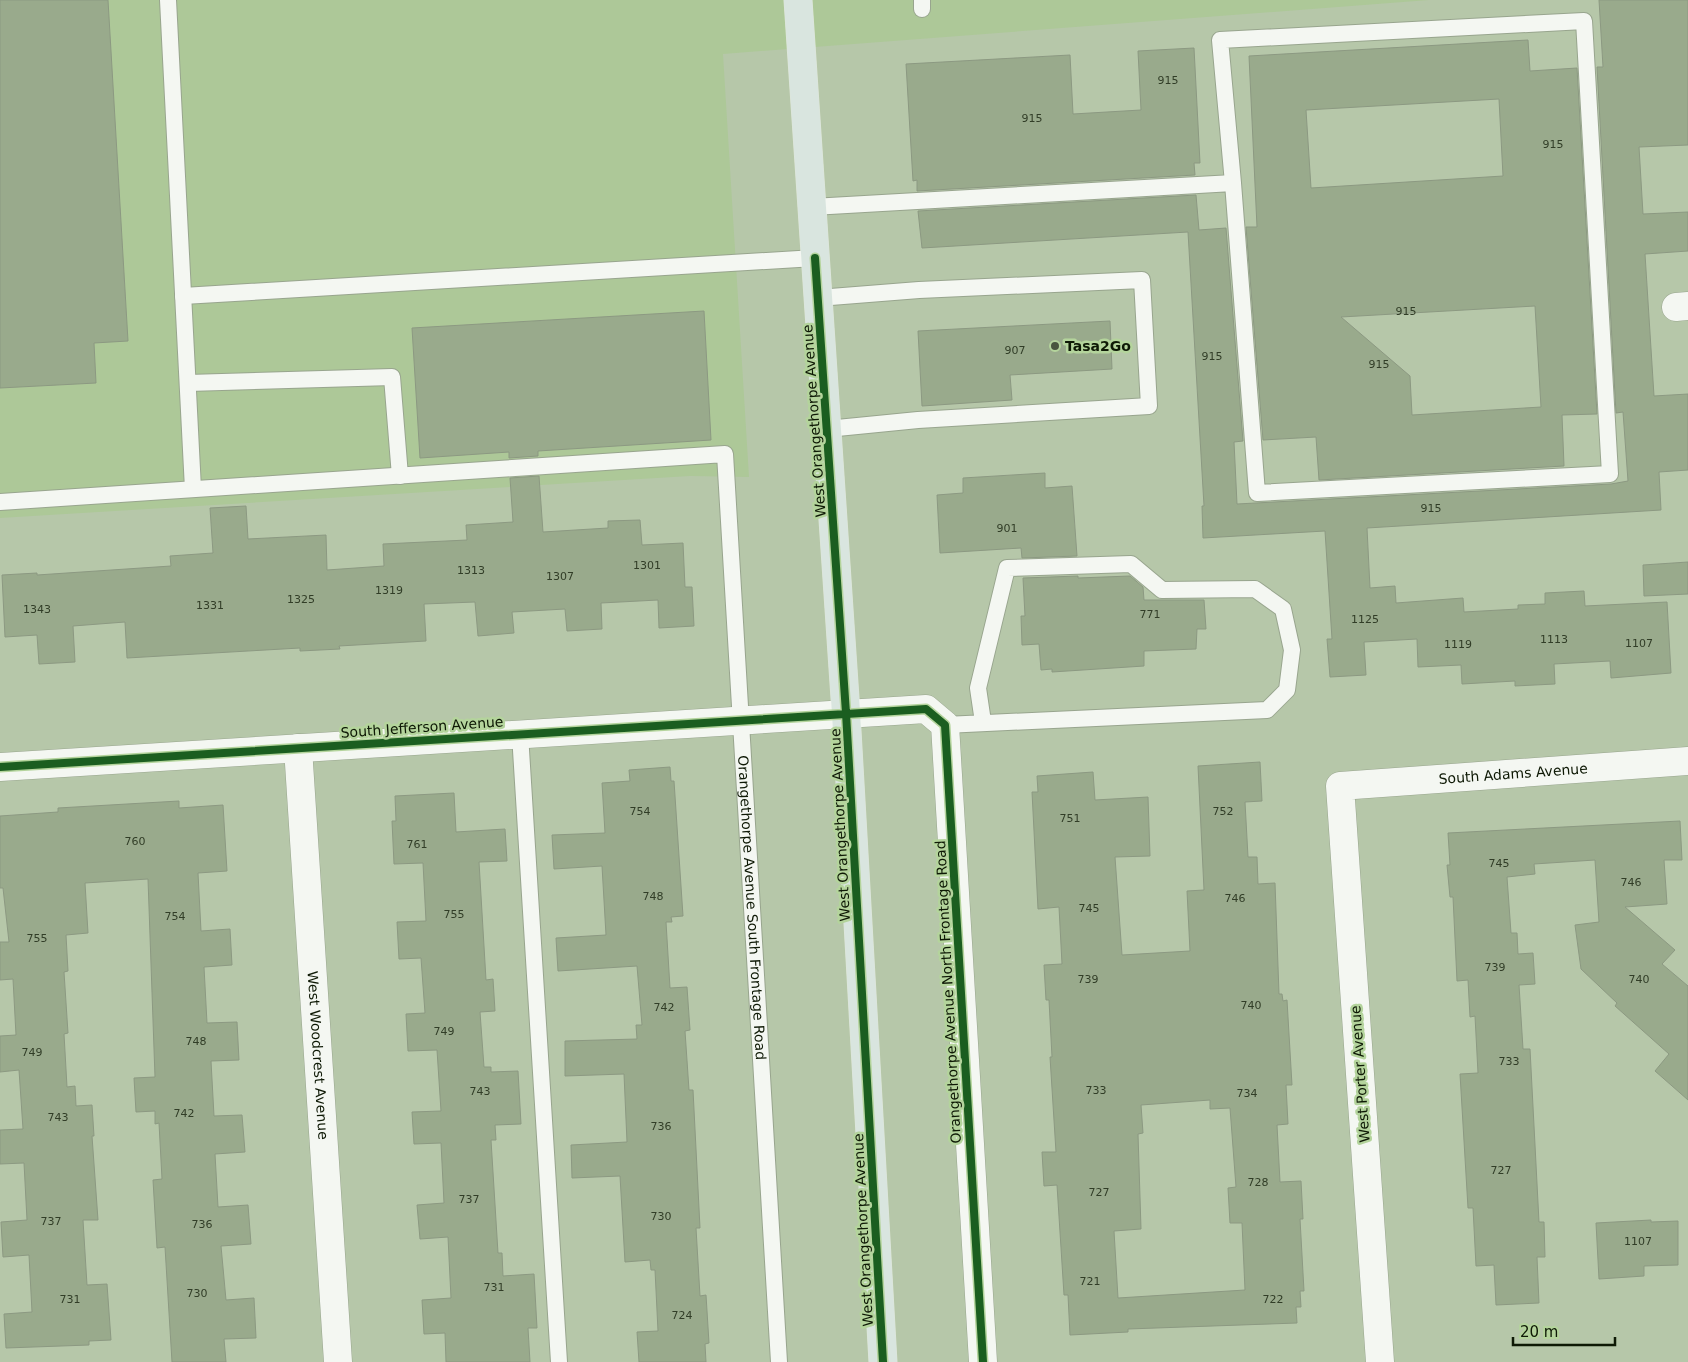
<svg xmlns="http://www.w3.org/2000/svg" width="1688" height="1362" font-family="'DejaVu Sans',sans-serif">
  <style>
    .built { fill: #adc898 }
    .building { fill: #99aa8c; stroke: #8c9982; fill-rule: evenodd }
    .lines { fill: none; stroke-linecap: round; stroke-linejoin: round }
    .lane-casing { stroke: #98a58e; stroke-width: 18 }
    .street-casing { stroke: #98a58e; stroke-width: 29 }
    .primary-casing { stroke: #dee6d8; stroke-width: 29 }
    .lane { stroke: #f4f7f2; stroke-width: 16 }
    .street { stroke: #f4f7f2; stroke-width: 28 }
    .primary { stroke: #d9e5df; stroke-width: 28 }
    .cycleway-casing { stroke: #b4d49c; stroke-width: 11 }
    .cycleway { stroke: #1b5e20; stroke-width: 8 }
    .poi-dot { fill: #49563e; stroke: #b4d49c; stroke-width: 2 }
    .labels { text-anchor: middle; stroke-width: 5; stroke-linejoin: round; paint-order: stroke }
    .number-label { font-size: 11px; fill: #313d27 }
    .poi-label { font-size: 14px; font-weight: bold; fill: #0e1905; stroke: #b4d49c; text-anchor: start }
    .street-label { font-size: 14px; fill: #0e1905; stroke: #b4d49c }
  </style>
  <rect width="100%" height="100%" fill="#b6c7a9"/>
  <path class="built" d="M 0,0 L 1429,0 L 723,54 L 749,477 L 690,476 L 0,518 Z"/>
  <path class="building" d="M 0,0 L 108,0 L 128,341 L 94,343 L 96,383 L 0,388 Z
    M 1599,0 L 1688,0 L 1688,145 L 1639,147 L 1643,214 L 1688,212 L 1688,251 L 1645,254 L 1654,396 L 1688,394 L 1688,470 L 1659,472 L 1661,510 L 1367,528 L 1370,588 L 1395,586 L 1396,603 L 1463,598 L 1464,612 L 1518,609 L 1518,605 L 1545,604 L 1545,593 L 1584,591 L 1585,606 L 1667,602 L 1671,673 L 1611,678 L 1610,661 L 1554,664 L 1555,684 L 1515,686 L 1515,681 L 1462,684 L 1461,665 L 1418,667 L 1417,639 L 1364,642 L 1366,675 L 1330,677 L 1327,639 L 1332,639 L 1325,531 L 1203,538 L 1202,506 L 1204,506 L 1188,232 L 922,248 L 918,211 L 1196,195 L 1199,230 L 1226,228 L 1243,441 L 1234,442 L 1237,504 L 1611,484 L 1628,481 L 1623,412 L 1616,413 L 1597,67 L 1603,67 Z
    M 1528,40 L 1530,71 L 1577,68 L 1597,414 L 1562,415 L 1564,466 L 1319,480 L 1316,437 L 1263,440 L 1246,227 L 1257,227 L 1249,56 ZM 1499,99 L 1503,176 L 1311,188 L 1306,110 ZM 1535,306 L 1541,407 L 1412,415 L 1410,376 L 1341,317 Z
    M 1194,48 L 1200,163 L 1194,163 L 1195,175 L 917,191 L 917,180 L 913,181 L 906,64 L 1070,55 L 1073,114 L 1141,110 L 1138,51 Z
    M 704,311 L 711,440 L 538,451 L 538,456 L 509,458 L 509,452 L 420,458 L 412,328 Z
    M 1110,321 L 1112,369 L 1010,375 L 1012,400 L 922,406 L 918,331 Z
    M 1045,473 L 1045,488 L 1072,486 L 1077,556 L 1022,558 L 1021,548 L 940,553 L 937,495 L 963,493 L 963,478 Z
    M 539,476 L 543,532 L 608,528 L 608,521 L 640,520 L 642,545 L 683,543 L 685,587 L 692,587 L 694,626 L 659,628 L 658,600 L 601,603 L 602,629 L 567,631 L 565,609 L 512,612 L 514,633 L 478,636 L 475,602 L 424,604 L 426,641 L 339,646 L 340,649 L 300,651 L 300,648 L 127,658 L 125,622 L 73,626 L 75,662 L 39,664 L 37,635 L 5,637 L 2,575 L 37,573 L 37,575 L 171,566 L 170,556 L 213,553 L 210,508 L 246,506 L 248,539 L 326,535 L 327,570 L 384,566 L 383,544 L 467,540 L 466,525 L 513,522 L 510,478 Z
    M 1688,562 L 1688,594 L 1644,596 L 1643,565 Z
    M 1078,576 L 1078,578 L 1130,576 L 1143,587 L 1144,600 L 1204,600 L 1206,629 L 1197,629 L 1196,649 L 1144,651 L 1144,666 L 1052,672 L 1052,669 L 1041,670 L 1039,644 L 1022,645 L 1021,616 L 1025,616 L 1023,578 Z
    M 1260,762 L 1262,801 L 1245,802 L 1248,857 L 1257,857 L 1258,884 L 1275,883 L 1279,994 L 1282,994 L 1283,1001 L 1287,1000 L 1292,1085 L 1286,1085 L 1288,1124 L 1277,1125 L 1280,1182 L 1301,1181 L 1303,1219 L 1300,1219 L 1304,1291 L 1300,1291 L 1301,1307 L 1296,1307 L 1297,1323 L 1128,1329 L 1128,1332 L 1070,1335 L 1068,1295 L 1064,1295 L 1057,1185 L 1044,1186 L 1042,1152 L 1056,1152 L 1050,1057 L 1052,1057 L 1049,1000 L 1046,1000 L 1044,965 L 1062,964 L 1059,907 L 1038,909 L 1032,792 L 1038,792 L 1037,776 L 1093,772 L 1095,800 L 1148,797 L 1150,856 L 1115,857 L 1122,955 L 1190,951 L 1187,891 L 1204,890 L 1198,766 ZM 1210,1100 L 1210,1109 L 1230,1108 L 1236,1187 L 1228,1188 L 1230,1223 L 1242,1223 L 1245,1290 L 1118,1298 L 1114,1231 L 1141,1229 L 1138,1134 L 1143,1133 L 1141,1105 Z
    M 670,767 L 671,781 L 674,781 L 683,916 L 671,917 L 672,922 L 666,922 L 670,988 L 687,987 L 690,1030 L 685,1031 L 689,1090 L 693,1090 L 700,1228 L 696,1228 L 700,1296 L 706,1295 L 709,1343 L 705,1344 L 706,1362 L 639,1362 L 637,1332 L 658,1331 L 655,1270 L 651,1270 L 650,1260 L 625,1262 L 620,1176 L 572,1178 L 571,1145 L 627,1142 L 624,1074 L 565,1076 L 565,1041 L 637,1039 L 636,1025 L 642,1025 L 637,966 L 558,971 L 556,938 L 606,935 L 602,866 L 554,869 L 552,835 L 605,833 L 602,783 L 630,781 L 629,770 Z
    M 454,793 L 456,832 L 505,829 L 507,861 L 479,862 L 486,980 L 493,979 L 495,1011 L 480,1012 L 484,1067 L 491,1067 L 491,1072 L 518,1071 L 521,1124 L 495,1125 L 496,1140 L 491,1140 L 498,1253 L 502,1253 L 503,1276 L 534,1274 L 537,1328 L 528,1328 L 530,1362 L 446,1362 L 445,1333 L 424,1334 L 422,1300 L 451,1298 L 448,1237 L 420,1239 L 417,1205 L 444,1203 L 441,1143 L 414,1144 L 412,1112 L 441,1111 L 437,1050 L 408,1051 L 406,1014 L 425,1013 L 421,958 L 399,959 L 397,922 L 426,921 L 423,863 L 394,864 L 392,821 L 396,821 L 395,796 Z
    M 179,801 L 179,808 L 223,805 L 227,871 L 198,873 L 201,931 L 230,929 L 232,965 L 204,967 L 207,1023 L 237,1022 L 239,1060 L 211,1061 L 214,1116 L 242,1115 L 245,1152 L 215,1154 L 218,1207 L 248,1205 L 251,1244 L 221,1246 L 226,1300 L 254,1298 L 256,1338 L 224,1339 L 226,1362 L 172,1362 L 165,1247 L 157,1248 L 153,1180 L 162,1179 L 159,1123 L 155,1124 L 155,1111 L 136,1112 L 134,1078 L 155,1077 L 148,879 L 85,883 L 88,933 L 66,935 L 68,971 L 64,972 L 68,1033 L 64,1034 L 67,1087 L 75,1086 L 76,1106 L 92,1105 L 94,1136 L 92,1136 L 98,1220 L 83,1220 L 87,1285 L 107,1284 L 111,1340 L 89,1341 L 89,1345 L 6,1348 L 4,1314 L 32,1312 L 29,1255 L 3,1257 L 1,1222 L 27,1220 L 24,1163 L 0,1164 L 0,1130 L 23,1129 L 19,1070 L 0,1072 L 0,1036 L 16,1035 L 13,979 L 0,980 L 0,942 L 9,942 L 3,888 L 0,888 L 0,816 L 58,812 L 58,808 Z
    M 1680,821 L 1682,860 L 1664,860 L 1667,904 L 1625,907 L 1675,950 L 1662,964 L 1688,986 L 1688,1100 L 1655,1071 L 1669,1054 L 1615,1006 L 1617,1003 L 1581,969 L 1575,925 L 1599,922 L 1595,860 L 1534,864 L 1535,874 L 1507,877 L 1511,933 L 1517,933 L 1518,954 L 1533,953 L 1535,984 L 1519,985 L 1523,1049 L 1530,1049 L 1539,1222 L 1544,1222 L 1545,1257 L 1537,1257 L 1539,1303 L 1496,1305 L 1494,1265 L 1476,1266 L 1473,1208 L 1468,1208 L 1460,1074 L 1478,1073 L 1475,1016 L 1470,1017 L 1468,980 L 1457,981 L 1453,897 L 1450,897 L 1447,865 L 1450,865 L 1448,833 Z
    M 1651,1220 L 1651,1222 L 1678,1221 L 1678,1265 L 1644,1266 L 1644,1276 L 1599,1279 L 1596,1223 Z"/>
  <g class="lines">
    <defs>
      <g id="lane">
        <path d="M 168,0 L 193,489"/>
        <path d="M 922,0 L 922,9"/>
        <path d="M 812,207 L 1233,183 L 1220,40 L 1584,21 L 1610,474 L 1257,493 L 1233,183"/>
        <path d="M 183,296 L 815,258"/>
        <path d="M 818,298 L 919,290 L 1142,280 L 1149,406 L 918,420 L 827,429"/>
        <path d="M 188,383 L 392,377 L 400,476"/>
        <path id="s1" d="M 0,502 L 725,454 L 779,1362"/>
        <path d="M 945,725 L 1267,710 L 1287,690 L 1292,650 L 1283,609 L 1255,589 L 1162,590 L 1131,564 L 1007,568 L 978,688 L 983,722"/>
        <path d="M 520,734 L 559,1362"/>
      </g>
      <g id="street">
        <path d="M 1676,307 L 1688,306"/>
        <path id="s2" d="M 298,748 L 338,1362"/>
        <path d="M 0,767 L 926,709 L 945,725 L 983,1362"/>
        <path id="s3" d="M 1380,1362 L 1340,786 L 1688,761"/>
      </g>
      <path id="primary" d="M 798,0 L 846,713 L 883,1362"/>
    </defs>
    <use href="#lane" class="lane-casing"/>
    <use href="#street" class="street-casing"/>
    <use href="#primary" class="primary-casing"/>
    <use href="#lane" class="lane"/>
    <use href="#street" class="street"/>
    <use href="#primary" class="primary"/>
    <defs>
      <path id="cycleway" d="M 815,258 L 846,713 L 883,1362
        M 0,767 L 926,709 L 945,725 L 983,1362"/>
    </defs>
    <use href="#cycleway" class="cycleway-casing"/>
    <use href="#cycleway" class="cycleway"/>
  </g>
  <circle class="poi-dot" cx="1055" cy="346" r="5"/>
  <g class="labels">
    <g class="number-label">
      <text x="1168" y="84">915</text>
      <text x="1032" y="122">915</text>
      <text x="1553" y="148">915</text>
      <text x="1406" y="315">915</text>
      <text x="1015" y="354">907</text>
      <text x="1212" y="360">915</text>
      <text x="1379" y="368">915</text>
      <text x="1431" y="512">915</text>
      <text x="1007" y="532">901</text>
      <text x="647" y="569">1301</text>
      <text x="471" y="574">1313</text>
      <text x="560" y="580">1307</text>
      <text x="389" y="594">1319</text>
      <text x="301" y="603">1325</text>
      <text x="210" y="609">1331</text>
      <text x="37" y="613">1343</text>
      <text x="1150" y="618">771</text>
      <text x="1365" y="623">1125</text>
      <text x="1554" y="643">1113</text>
      <text x="1639" y="647">1107</text>
      <text x="1458" y="648">1119</text>
      <text x="640" y="815">754</text>
      <text x="1223" y="815">752</text>
      <text x="1070" y="822">751</text>
      <text x="135" y="845">760</text>
      <text x="417" y="848">761</text>
      <text x="1499" y="867">745</text>
      <text x="1631" y="886">746</text>
      <text x="653" y="900">748</text>
      <text x="1235" y="902">746</text>
      <text x="1089" y="912">745</text>
      <text x="454" y="918">755</text>
      <text x="175" y="920">754</text>
      <text x="37" y="942">755</text>
      <text x="1495" y="971">739</text>
      <text x="1088" y="983">739</text>
      <text x="1639" y="983">740</text>
      <text x="1251" y="1009">740</text>
      <text x="664" y="1011">742</text>
      <text x="444" y="1035">749</text>
      <text x="196" y="1045">748</text>
      <text x="32" y="1056">749</text>
      <text x="1509" y="1065">733</text>
      <text x="1096" y="1094">733</text>
      <text x="480" y="1095">743</text>
      <text x="1247" y="1097">734</text>
      <text x="184" y="1117">742</text>
      <text x="58" y="1121">743</text>
      <text x="661" y="1130">736</text>
      <text x="1501" y="1174">727</text>
      <text x="1258" y="1186">728</text>
      <text x="1099" y="1196">727</text>
      <text x="469" y="1203">737</text>
      <text x="661" y="1220">730</text>
      <text x="51" y="1225">737</text>
      <text x="202" y="1228">736</text>
      <text x="1638" y="1245">1107</text>
      <text x="1090" y="1285">721</text>
      <text x="494" y="1291">731</text>
      <text x="197" y="1297">730</text>
      <text x="70" y="1303">731</text>
      <text x="1273" y="1303">722</text>
      <text x="682" y="1319">724</text>
    </g>
    <g class="poi-label">
      <text x="1065" y="351">Tasa2Go</text>
    </g>
    <g class="street-label">
      <text transform="translate(814 421) rotate(-94)" y="5">West Orangethorpe Avenue</text>
      <text transform="translate(422 727) rotate(-4)" y="5">South Jefferson Avenue</text>
      <text dy="5" stroke="none"><textPath href="#s3" startOffset="751">South Adams Avenue</textPath></text>
      <text transform="translate(840 825) rotate(-93)" y="5">West Orangethorpe Avenue</text>
      <text dy="5" stroke="none"><textPath href="#s1" startOffset="1181">Orangethorpe Avenue South Frontage Road</textPath></text>
      <text transform="translate(948 992) rotate(-93)" y="5">Orangethorpe Avenue North Frontage Road</text>
      <text dy="5" stroke="none"><textPath href="#s2" startOffset="308">West Woodcrest Avenue</textPath></text>
      <text transform="translate(1360 1074) rotate(-94)" y="5">West Porter Avenue</text>
      <text transform="translate(863 1230) rotate(-93)" y="5">West Orangethorpe Avenue</text>
    </g>
  </g>
  <path d="M1513 1337v8h102v-8" fill="none" stroke="#0e1905" stroke-width="2.5"/>
  <text x="1520" y="1337" font-size="15" fill="#0e1905" stroke="#b4d49c" stroke-width="4" paint-order="stroke">20 m</text>
</svg>
